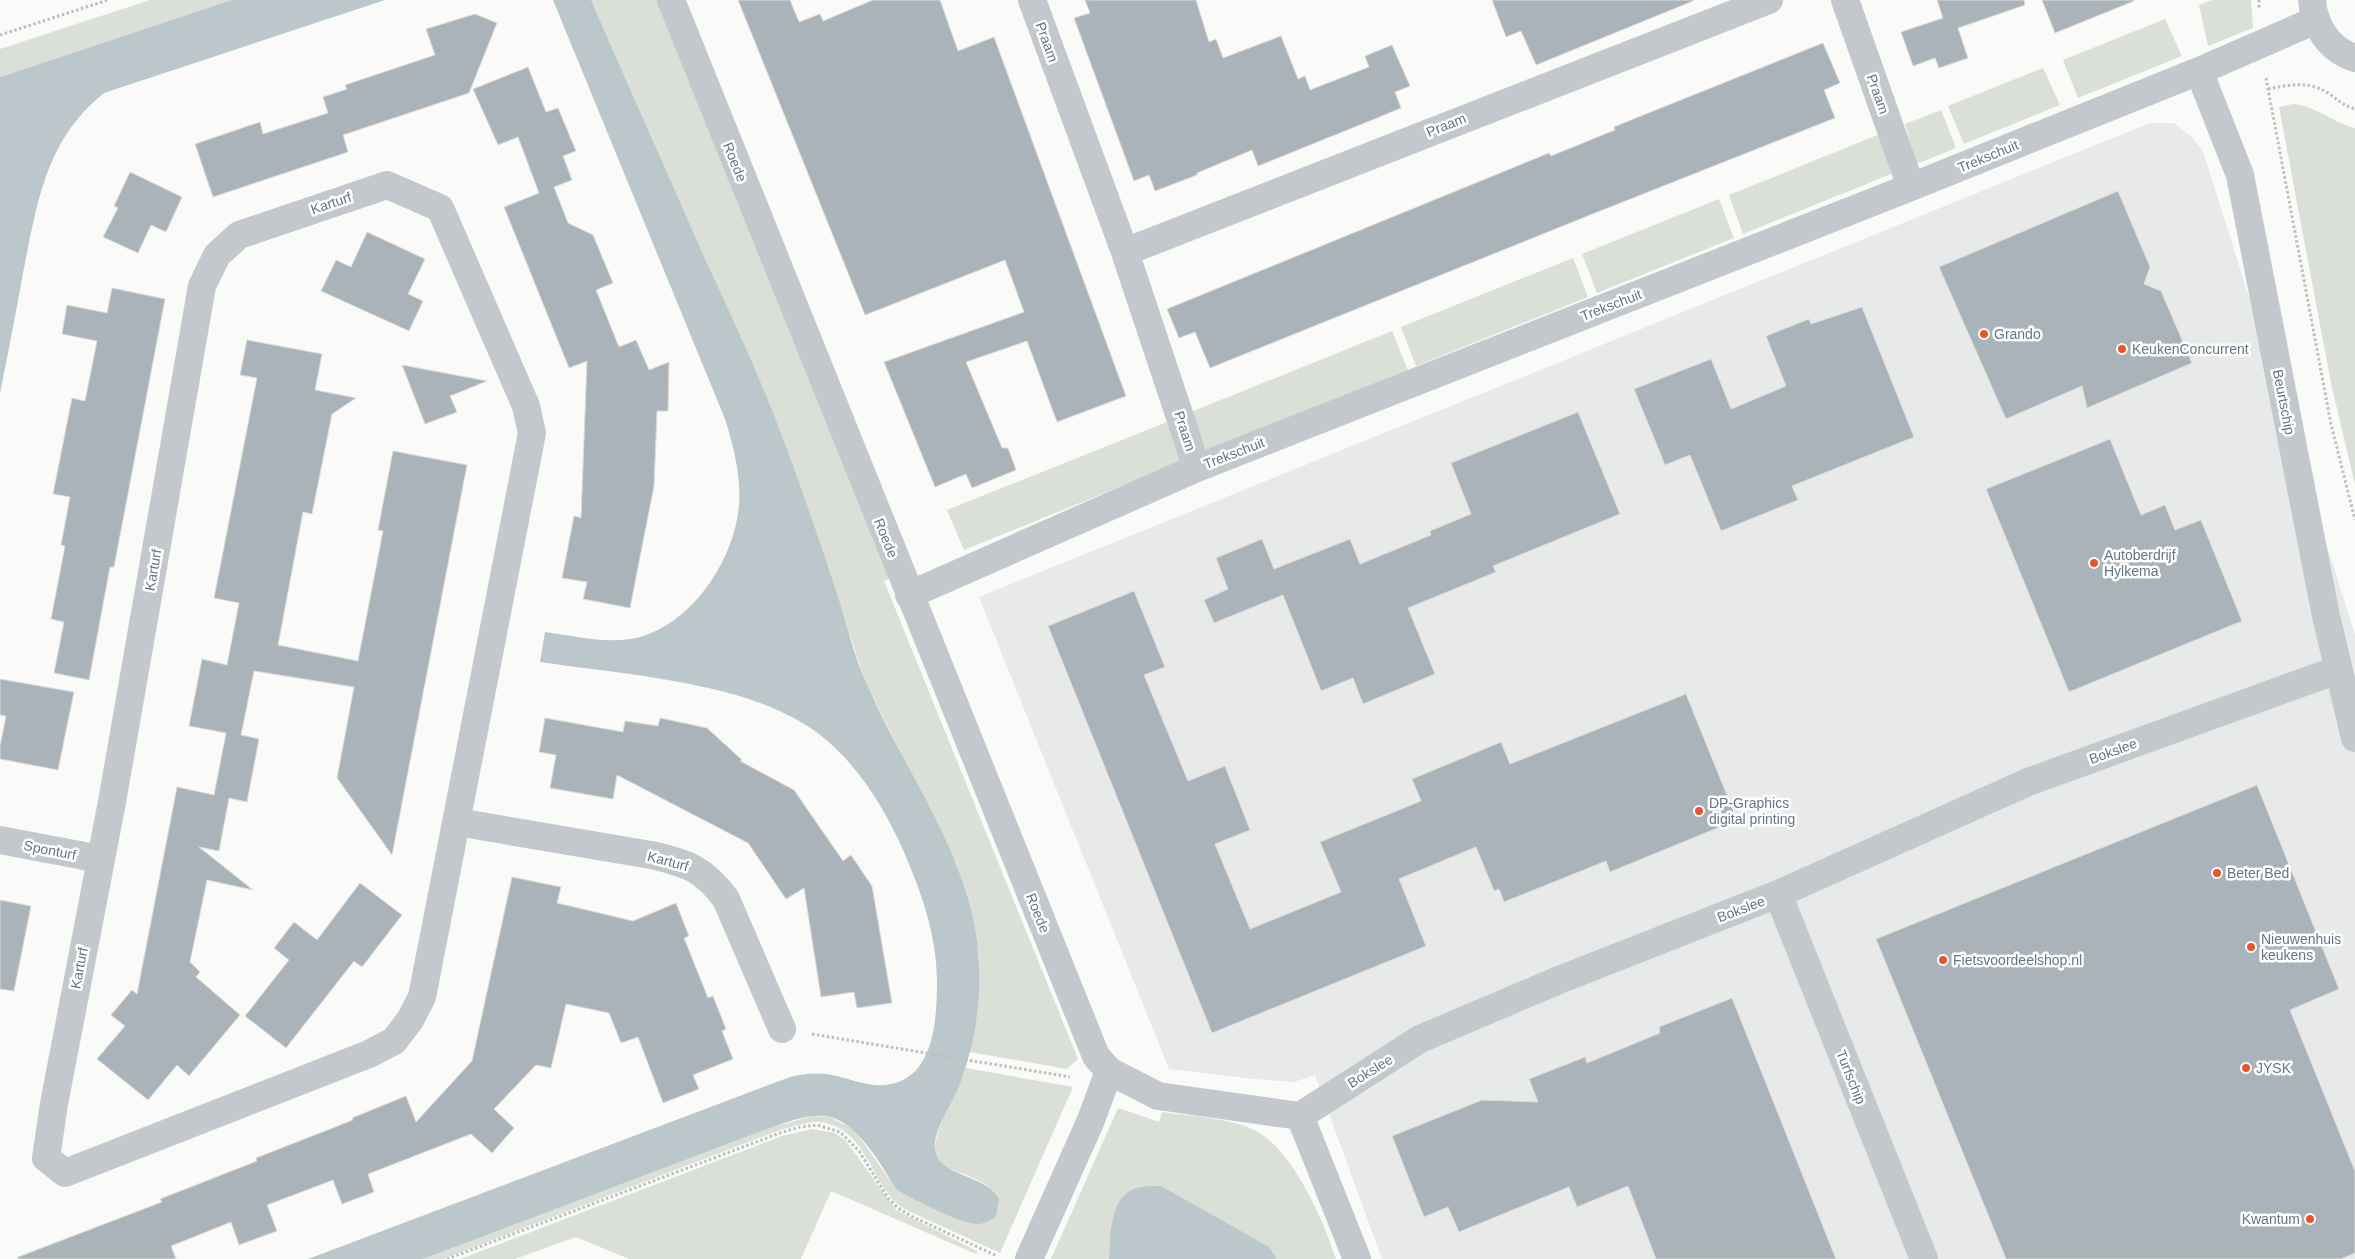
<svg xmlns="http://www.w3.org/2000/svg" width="2355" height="1259" font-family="Arial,sans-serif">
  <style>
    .built { fill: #e8e9e9 }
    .green { fill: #dadfd7 }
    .water { fill: #bbc7cb }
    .building { fill: #aab3b9; stroke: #dcdcda }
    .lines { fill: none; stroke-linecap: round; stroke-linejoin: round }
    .path { stroke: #bbbfc2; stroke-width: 3; stroke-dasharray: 2.5 2.5; stroke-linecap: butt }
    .minor { stroke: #c3c8cc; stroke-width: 28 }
    .tertiary { stroke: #c3c8cc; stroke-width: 28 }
    .poi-dot { fill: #e4572e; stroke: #fff; stroke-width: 2 }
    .labels { text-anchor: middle; stroke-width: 5; stroke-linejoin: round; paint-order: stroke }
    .street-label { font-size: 14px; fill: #657683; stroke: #fff }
    .poi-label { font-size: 14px; fill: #657683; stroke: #fff; text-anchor: start }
  </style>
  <rect width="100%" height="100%" fill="#fafaf8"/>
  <path class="built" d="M 2150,123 L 2174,123 L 2192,137 L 2203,151 L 2355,635 L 2355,1259 L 1382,1259 L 1315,1075 L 1294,1082 L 1254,1079 L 1169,1069 L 979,597 Z"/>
  <path class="green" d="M 150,0 L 232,0 L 0,77 L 0,49 Z
    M 591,0 L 657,0 L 890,578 L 884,581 L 1078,1059 L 1067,1069 L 970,1052 L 978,997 L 979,956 L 975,928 L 968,898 L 956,863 L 865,681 L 811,516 L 777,422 Z
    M 2212,0 L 2251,0 L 2253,28 L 2208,46 L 2199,5 Z
    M 2165,19 L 2182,56 L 2078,98 L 2063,60 Z
    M 2043,68 L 2060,105 L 1964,144 L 1948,106 Z
    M 2293,104 C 2317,106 2333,123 2355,128 L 2355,485 L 2331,383 L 2279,107 Z
    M 1941,110 L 1956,148 L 1919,163 L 1916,161 L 1905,124 Z
    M 1880,134 L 1891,174 L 1743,234 L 1729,195 Z
    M 1719,199 L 1734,238 L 1597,293 L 1582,254 Z
    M 1573,258 L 1588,297 L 1416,366 L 1401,327 Z
    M 1392,331 L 1408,370 L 1207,451 L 1191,412 Z
    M 1167,422 L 1181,462 L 964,550 L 947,510 Z
    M 966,1068 L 1073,1087 L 1000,1253 L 913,1213 C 908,1211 903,1208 899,1205 C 869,1180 866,1126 818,1122 C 805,1122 792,1127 780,1130 L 443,1259 L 423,1259 L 770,1128 L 812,1116 L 829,1117 L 854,1129 L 896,1189 L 915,1199 L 999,1198 C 992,1186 977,1179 964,1174 C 954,1171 940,1166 936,1156 C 929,1139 959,1087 966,1068 Z
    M 1118,1108 L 1159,1122 L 1162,1112 C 1190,1116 1231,1118 1256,1131 C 1292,1149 1324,1221 1336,1259 L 1277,1259 L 1269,1247 L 1113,1221 L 1109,1259 L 1051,1259 Z
    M 812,1129 L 835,1133 L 846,1141 L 896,1210 L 977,1251 L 976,1254 L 831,1191 L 801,1259 L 629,1259 L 576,1237 L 515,1259 L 460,1259 L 782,1136 Z"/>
  <path class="water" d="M 232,0 L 385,0 L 104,93 C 45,140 37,204 23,273 C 16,313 8,353 0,393 L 0,77 Z
    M 553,0 L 591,0 C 629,87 668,174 706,261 C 731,315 756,369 778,425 C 800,483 820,541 839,600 C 848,628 854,656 866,682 C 897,755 945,821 968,898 C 986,958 982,1028 959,1086 C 953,1103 929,1136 936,1154 C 944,1177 985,1175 999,1198 L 996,1216 C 991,1220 985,1224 978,1224 C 962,1224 919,1202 904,1194 L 896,1189 C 881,1165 859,1124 830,1117 C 810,1112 788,1122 770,1128 L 423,1259 L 308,1259 L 790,1077 C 805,1073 822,1072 837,1076 C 860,1082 879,1091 903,1080 C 935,1065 937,1013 937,983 C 937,936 922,894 904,852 C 882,802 849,750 801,722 C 732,681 620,674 540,662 L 545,632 C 576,636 613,646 643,636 C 695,620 735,557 739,505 C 741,475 734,448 725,419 Z
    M 1161,1186 L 1269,1247 L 1277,1259 L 1109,1259 C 1111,1238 1109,1203 1130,1191 C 1138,1186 1151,1186 1161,1186 Z"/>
  <path class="building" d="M 738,0 L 790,0 L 799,22 L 820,14 L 823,21 L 873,0 L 940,0 L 958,51 L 994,37 L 1126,396 L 1057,422 L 1027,341 L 966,362 L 1002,448 L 1008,448 L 1016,470 L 972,488 L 966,474 L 935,487 L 884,362 L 1024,312 L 1005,260 L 865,315 Z
    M 1085,0 L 1196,0 L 1209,42 L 1216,39 L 1223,58 L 1281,36 L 1298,79 L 1305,76 L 1310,90 L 1369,67 L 1365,56 L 1392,45 L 1410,86 L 1395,92 L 1401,108 L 1372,120 L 1258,166 L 1252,150 L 1197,173 L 1197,175 L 1155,191 L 1149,175 L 1134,181 L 1085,48 L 1074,18 L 1090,13 Z
    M 1492,0 L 1693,0 L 1693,1 L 1536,65 L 1521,31 L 1506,37 Z
    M 1937,0 L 2024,0 L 2025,5 L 1958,28 L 1968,58 L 1939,68 L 1935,58 L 1913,66 L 1901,32 L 1943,18 Z
    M 2042,0 L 2134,0 L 2134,1 L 2055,33 Z
    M 475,14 L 497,23 L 469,93 L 343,135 L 348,152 L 213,197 L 195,144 L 260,122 L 263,134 L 328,113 L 323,97 L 347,89 L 345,85 L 435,55 L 426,29 Z
    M 1823,43 L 1840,83 L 1824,90 L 1835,118 L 1595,213 L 1210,368 L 1195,332 L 1179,338 L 1167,309 L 1549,153 L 1551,156 L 1615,130 L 1614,127 L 1641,116 Z
    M 528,67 L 546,112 L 558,108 L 576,151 L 563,156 L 572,180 L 554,187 L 568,223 L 593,235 L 613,283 L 596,290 L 619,347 L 636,340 L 649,370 L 669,362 L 668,411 L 657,411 L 654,486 L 630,608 L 583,599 L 587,582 L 562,578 L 574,516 L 581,518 L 587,361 L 569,368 L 504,207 L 539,193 L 518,137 L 498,145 L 473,89 Z
    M 130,172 L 182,197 L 166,232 L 151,225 L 138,253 L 103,237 L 118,208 L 114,206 Z
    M 2118,191 L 2150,267 L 2144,284 L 2161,291 L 2192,363 L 2087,408 L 2082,386 L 2006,419 L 1939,267 Z
    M 367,232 L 425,259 L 408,294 L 423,301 L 409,331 L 321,291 L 336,260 L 351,267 Z
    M 112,288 L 165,299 L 114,567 L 110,567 L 89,680 L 54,673 L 64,622 L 51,619 L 65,546 L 61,545 L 70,497 L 53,494 L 72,398 L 85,401 L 97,341 L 62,334 L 67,305 L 107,313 Z
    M 1862,307 L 1914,437 L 1792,486 L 1798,500 L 1721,531 L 1690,455 L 1665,465 L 1634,389 L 1711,359 L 1731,409 L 1786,386 L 1766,336 L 1809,319 L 1811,324 Z
    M 247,340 L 322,354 L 315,390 L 356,398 L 332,414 L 312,514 L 303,512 L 278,645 L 358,661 L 383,531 L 378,530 L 393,451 L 467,465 L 392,855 L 337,778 L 354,687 L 254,671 L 241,735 L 259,739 L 247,802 L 229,798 L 219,851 L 199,847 L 253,890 L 207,880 L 190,962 L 200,972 L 196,977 L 240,1015 L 189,1076 L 177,1065 L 148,1100 L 97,1059 L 125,1026 L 111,1015 L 132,990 L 137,994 L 177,787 L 214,795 L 226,733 L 189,726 L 202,659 L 227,665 L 239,603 L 214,598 L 257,378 L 240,375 Z
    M 402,365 L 487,381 L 450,396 L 457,412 L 425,424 Z
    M 1578,412 L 1620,514 L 1493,566 L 1496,572 L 1408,608 L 1435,674 L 1363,704 L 1353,678 L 1321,691 L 1283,595 L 1214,623 L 1204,600 L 1228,589 L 1216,558 L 1262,539 L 1274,569 L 1350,539 L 1360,564 L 1431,535 L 1430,531 L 1471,514 L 1451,463 Z
    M 2110,439 L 2141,515 L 2165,505 L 2175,530 L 2201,520 L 2242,621 L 2069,692 L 1986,489 Z
    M 1134,591 L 1165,667 L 1144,675 L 1188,781 L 1225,766 L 1250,830 L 1215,844 L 1250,929 L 1341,892 L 1320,842 L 1421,801 L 1412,779 L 1501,742 L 1510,764 L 1686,694 L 1737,820 L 1610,872 L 1606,861 L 1504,902 L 1499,889 L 1494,891 L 1476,847 L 1399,879 L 1426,946 L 1212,1033 L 1048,626 Z
    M 0,679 L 74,692 L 58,770 L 0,759 L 0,746 L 6,716 L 0,715 Z
    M 545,718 L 623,732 L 625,721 L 658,726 L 660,718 L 707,728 L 742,760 L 740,761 L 794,790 L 843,861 L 851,855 L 872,886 L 892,1003 L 857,1008 L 854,992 L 821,997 L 804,888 L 786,899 L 748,843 L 617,775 L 613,799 L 550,788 L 556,755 L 539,752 Z
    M 2257,785 L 2339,989 L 2290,1010 L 2355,1171 L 2355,1253 L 2341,1259 L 2006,1259 L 1876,939 Z
    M 512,877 L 561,887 L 557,903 L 633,921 L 676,903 L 689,936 L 684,938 L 708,998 L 713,996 L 726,1029 L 722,1031 L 733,1059 L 693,1075 L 699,1089 L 663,1103 L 638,1037 L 621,1043 L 609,1013 L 566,1004 L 551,1068 L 536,1065 L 494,1109 L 514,1128 L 492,1153 L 471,1134 L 368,1174 L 374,1192 L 342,1204 L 333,1180 L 267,1205 L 277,1231 L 239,1245 L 231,1222 L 171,1246 L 176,1259 L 18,1259 L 18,1257 L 162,1202 L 160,1199 L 257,1161 L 256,1158 L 353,1120 L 352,1118 L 406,1096 L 416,1122 L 472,1061 Z
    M 360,883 L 402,915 L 362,967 L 354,961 L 286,1048 L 245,1016 L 289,960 L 274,948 L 294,922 L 317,940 Z
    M 0,900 L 31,906 L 14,991 L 0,989 Z
    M 1732,998 L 1836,1259 L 1656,1259 L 1628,1186 L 1577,1207 L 1569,1187 L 1459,1232 L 1448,1207 L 1424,1217 L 1392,1136 L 1482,1100 L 1538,1102 L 1529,1079 L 1585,1057 L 1587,1063 L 1660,1033 L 1659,1027 Z"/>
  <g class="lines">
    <path class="path" d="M 2259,0 L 2259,9
      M 0,35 L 108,0
      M 2266,78 L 2331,424 L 2355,520
      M 2268,89 C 2289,85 2308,80 2328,93 C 2337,99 2344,106 2355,109
      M 812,1034 L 1070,1077
      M 447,1259 L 780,1133 L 800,1127 L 817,1125 L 840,1132 L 859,1151 L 888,1198 L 898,1208 L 913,1217 L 997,1256"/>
    <path class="minor" d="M 671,0 L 1096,1056 L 1109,1071 L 1091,1120 L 1029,1259
      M 1032,0 L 1125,252 L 1197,468
      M 1845,0 L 1911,187
      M 2199,71 L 2240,175 L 2326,616 L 2355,738
      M 387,185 L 440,208 L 526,406 L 532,433 L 422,997 L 410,1020 L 394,1041 L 369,1054 L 65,1173 L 46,1158 L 54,1104 L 112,802 L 202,286 L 217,255 L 239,235 Z
      M 1125,252 L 1769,0
      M 909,595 L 1197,468 L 1911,187 L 2199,71 L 2316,20
      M 457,822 L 651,855 C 687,863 704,869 726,899 L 782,1029
      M 0,840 L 100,859
      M 1778,894 L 1924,1259
      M 1109,1071 L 1158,1096 L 1300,1116
      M 1357,1259 L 1300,1116 L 1420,1039 L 1559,980 L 1778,894 L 2028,782 L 2337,670"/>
    <path class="tertiary" d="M 2312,0 C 2314,26 2329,50 2355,58"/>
  </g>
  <g class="poi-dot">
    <circle cx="1984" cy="334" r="5"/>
    <circle cx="2122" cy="349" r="5"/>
    <circle cx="2094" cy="563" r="5"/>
    <circle cx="1699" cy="811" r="5"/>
    <circle cx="2217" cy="873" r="5"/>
    <circle cx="2251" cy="947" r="5"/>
    <circle cx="1943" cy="960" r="5"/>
    <circle cx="2246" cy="1068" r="5"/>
    <circle cx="2310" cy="1219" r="5"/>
  </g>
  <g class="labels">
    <g class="street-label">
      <text transform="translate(1047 42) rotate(70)" y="5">Praam</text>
      <text transform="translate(1878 94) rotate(71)" y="5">Praam</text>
      <text transform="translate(1446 125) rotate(-22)" y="5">Praam</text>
      <text transform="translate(1988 156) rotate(-22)" y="5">Trekschuit</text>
      <text transform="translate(735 162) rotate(68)" y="5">Roede</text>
      <text transform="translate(331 203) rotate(-19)" y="5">Karturf</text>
      <text transform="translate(1611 305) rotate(-21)" y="5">Trekschuit</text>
      <text transform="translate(2284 402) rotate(79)" y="5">Beurtschip</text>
      <text transform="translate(1185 431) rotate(72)" y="5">Praam</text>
      <text transform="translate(1234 453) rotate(-21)" y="5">Trekschuit</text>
      <text transform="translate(886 538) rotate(68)" y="5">Roede</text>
      <text transform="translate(153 570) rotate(-80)" y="5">Karturf</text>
      <text transform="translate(2113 751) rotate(-20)" y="5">Bokslee</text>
      <text transform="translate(50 850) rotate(11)" y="5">Sponturf</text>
      <text transform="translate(668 861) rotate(15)" y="5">Karturf</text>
      <text transform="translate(1741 909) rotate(-21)" y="5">Bokslee</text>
      <text transform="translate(1038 913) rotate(68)" y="5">Roede</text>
      <text transform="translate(79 968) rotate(-79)" y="5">Karturf</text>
      <text transform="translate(1370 1071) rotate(-32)" y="5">Bokslee</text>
      <text transform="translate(1851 1077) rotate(68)" y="5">Turfschip</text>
    </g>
    <g class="poi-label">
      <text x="1994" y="339">Grando</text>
      <text x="2132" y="354">KeukenConcurrent</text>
      <text x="2104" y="560">Autoberdrijf<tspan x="2104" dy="16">Hylkema</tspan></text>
      <text x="1709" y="808">DP-Graphics<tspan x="1709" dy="16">digital printing</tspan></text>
      <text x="2227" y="878">Beter Bed</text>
      <text x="2261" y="944">Nieuwenhuis<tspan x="2261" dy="16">keukens</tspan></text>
      <text x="1953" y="965">Fietsvoordeelshop.nl</text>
      <text x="2256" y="1073">JYSK</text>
      <text x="2300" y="1224" text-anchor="end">Kwantum</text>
    </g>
  </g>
</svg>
